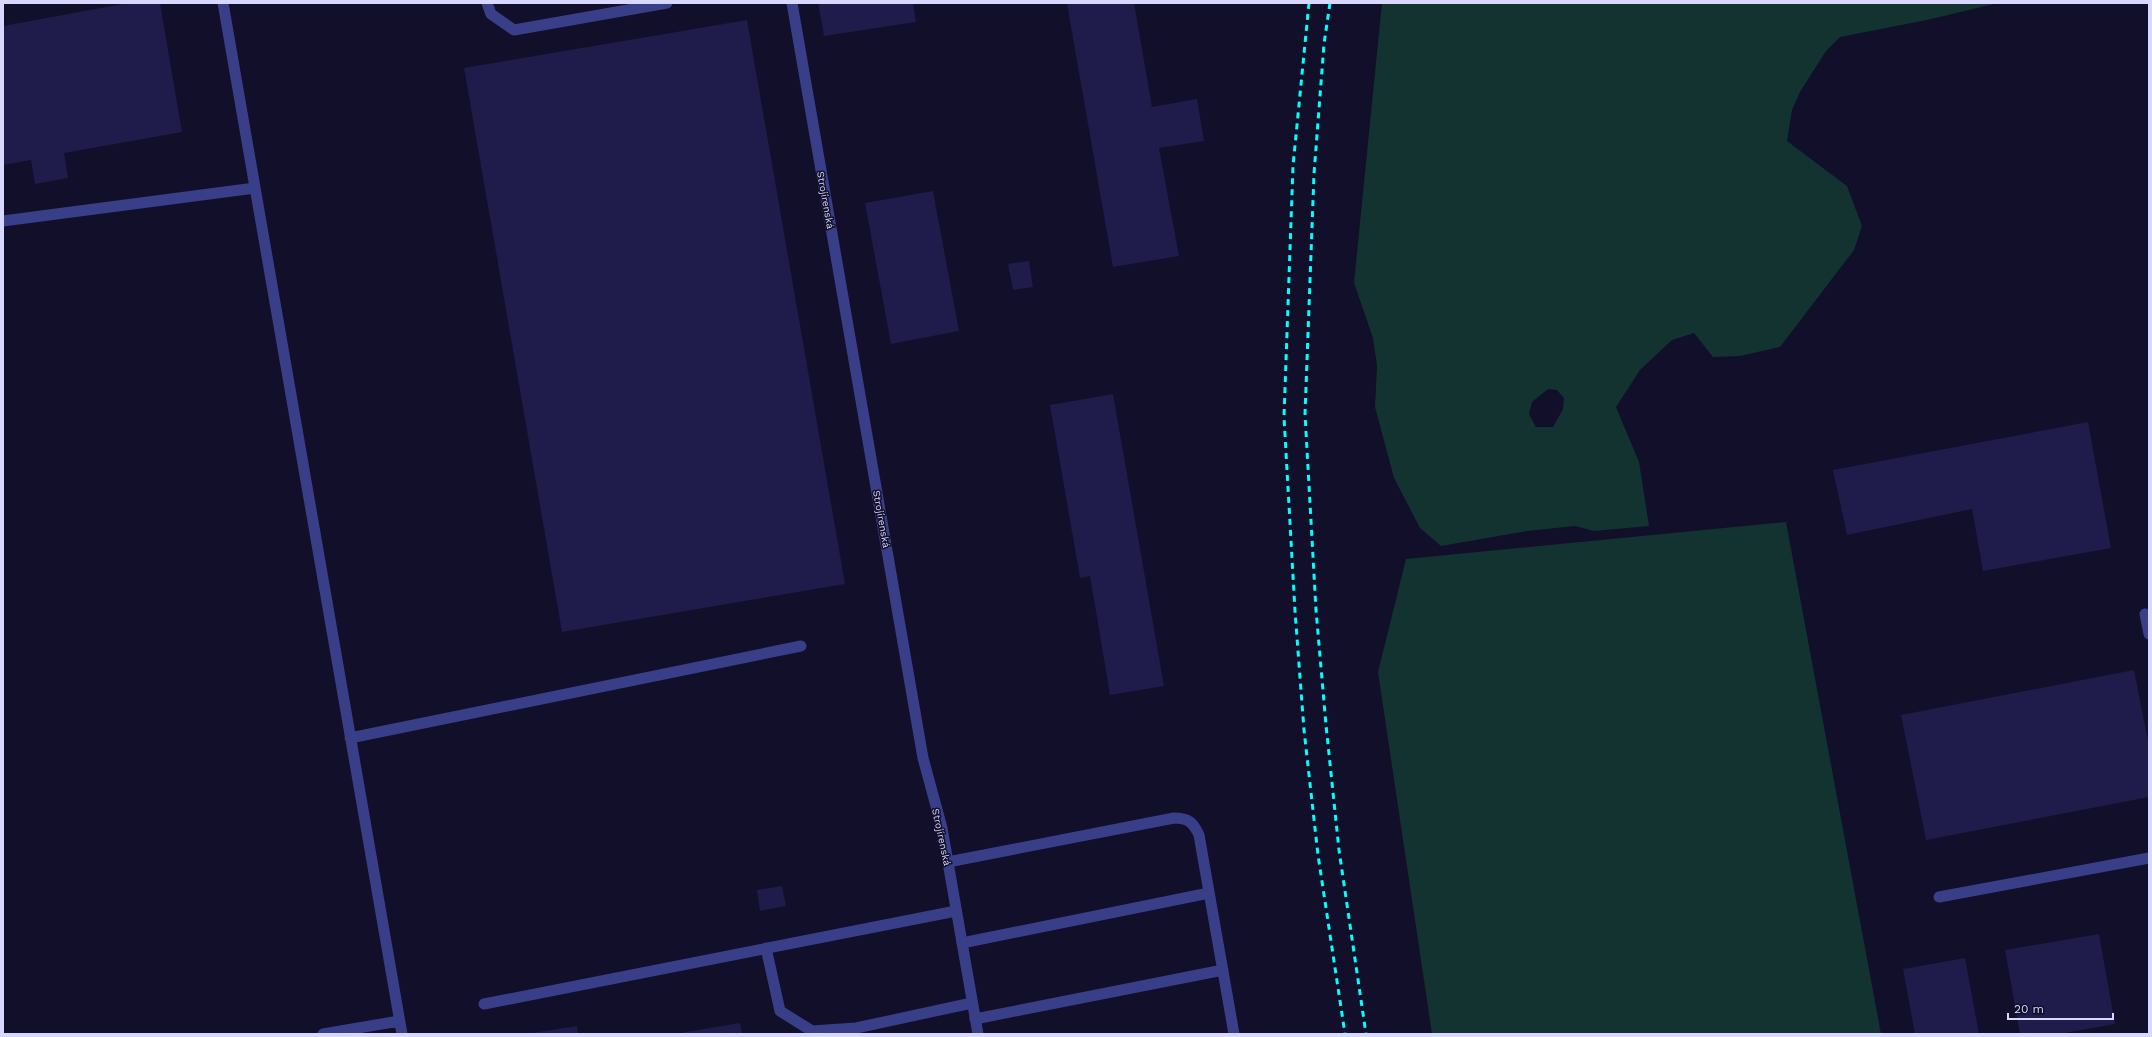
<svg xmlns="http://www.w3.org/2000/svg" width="2152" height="1037" font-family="'Work Sans',sans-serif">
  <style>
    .green { fill: #12332f; fill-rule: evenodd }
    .building { fill: #1f1b4b }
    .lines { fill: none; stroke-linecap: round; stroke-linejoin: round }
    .service { stroke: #393e89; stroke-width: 11 }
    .minor { stroke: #393e89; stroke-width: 11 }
    .rail { stroke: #03fffe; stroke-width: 3; stroke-dasharray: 6 5; stroke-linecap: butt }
    .labels { text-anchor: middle; stroke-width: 3; stroke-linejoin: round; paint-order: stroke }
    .street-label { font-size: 10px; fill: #d8d7ff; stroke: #110f29 }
  </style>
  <rect width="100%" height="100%" fill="#110f29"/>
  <path class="green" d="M 1382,3 L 1998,3 L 1927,20 L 1840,37 L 1826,51 L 1800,92 L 1792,110 L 1787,141 L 1847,186 L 1862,226 L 1854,250 L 1780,347 L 1740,356 L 1713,357 L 1694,333 L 1672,340 L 1640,370 L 1616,407 L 1639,462 L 1649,526 L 1594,531 L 1575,526 L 1527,531 L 1441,546 L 1420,528 L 1394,478 L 1375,407 L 1377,366 L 1373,338 L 1354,283 ZM 1548,389 L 1557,390 L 1564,398 L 1563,409 L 1553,427 L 1536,427 L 1529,414 L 1532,402 Z
    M 1786,522 L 1881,1034 L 1432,1034 L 1378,672 L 1406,559 Z"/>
  <path class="building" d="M 128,3 L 160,3 L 182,132 L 64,153 L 68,178 L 35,184 L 31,160 L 3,165 L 3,26 Z
    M 818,3 L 913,3 L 916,22 L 824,36 Z
    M 1075,3 L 1134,3 L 1152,107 L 1197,99 L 1204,141 L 1159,148 L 1179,256 L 1113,267 L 1067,4 Z
    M 747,20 L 845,584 L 562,632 L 464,68 Z
    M 933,191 L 959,331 L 891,344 L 865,203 Z
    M 1029,261 L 1033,287 L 1013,290 L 1008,264 Z
    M 1113,394 L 1164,686 L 1110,695 L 1090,576 L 1080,578 L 1050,405 Z
    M 2088,422 L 2111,548 L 1983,571 L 1972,509 L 1847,535 L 1833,470 Z
    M 2134,670 L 2149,746 L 2149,797 L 1926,840 L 1901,715 Z
    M 782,886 L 786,906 L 760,911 L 757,890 Z
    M 2099,934 L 2115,1024 L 2059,1034 L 2020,1034 L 2005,950 Z
    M 1965,958 L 1979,1034 L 1915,1034 L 1903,969 Z
    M 740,1023 L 742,1034 L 680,1034 L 680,1033 Z
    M 577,1026 L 578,1034 L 532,1034 L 532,1033 Z"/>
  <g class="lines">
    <path class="service" d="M 223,3 L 402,1034
      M 487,3 L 491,14 L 514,30 L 667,3
      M 3,221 L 255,188
      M 2145,614 L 2149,634
      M 350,738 L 801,646
      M 948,862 L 1174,818 C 1188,818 1193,822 1199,835 L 1234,1034
      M 1939,897 L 2149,858
      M 962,943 L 1209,893
      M 766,948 L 780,1011 L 812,1031 L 856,1028 L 972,1003
      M 484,1004 L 956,911
      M 975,1019 L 1223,970
      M 323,1034 L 399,1021"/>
    <path class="minor" d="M 792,3 L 923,758 L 942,828 L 978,1034"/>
    <path class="rail" d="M 1309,3 L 1293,166 L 1284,417 L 1295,611 L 1304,730 L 1318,855 L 1345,1034
      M 1330,3 L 1324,44 L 1314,174 L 1305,414 L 1316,610 L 1326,725 L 1339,850 L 1366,1034"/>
  </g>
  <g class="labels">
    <g class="street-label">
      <text transform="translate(826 200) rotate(80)" y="4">Strojírenská</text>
      <text transform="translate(882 519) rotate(80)" y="4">Strojírenská</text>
      <text transform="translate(942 837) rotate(78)" y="4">Strojírenská</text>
    </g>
  </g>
  <rect width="2152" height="1037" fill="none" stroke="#d8d7ff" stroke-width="8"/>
  <path d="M2008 1013v6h105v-6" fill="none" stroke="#d8d7ff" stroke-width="2"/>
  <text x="2014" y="1013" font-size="12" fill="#d8d7ff" stroke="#110f29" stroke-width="3" paint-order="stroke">20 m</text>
</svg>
